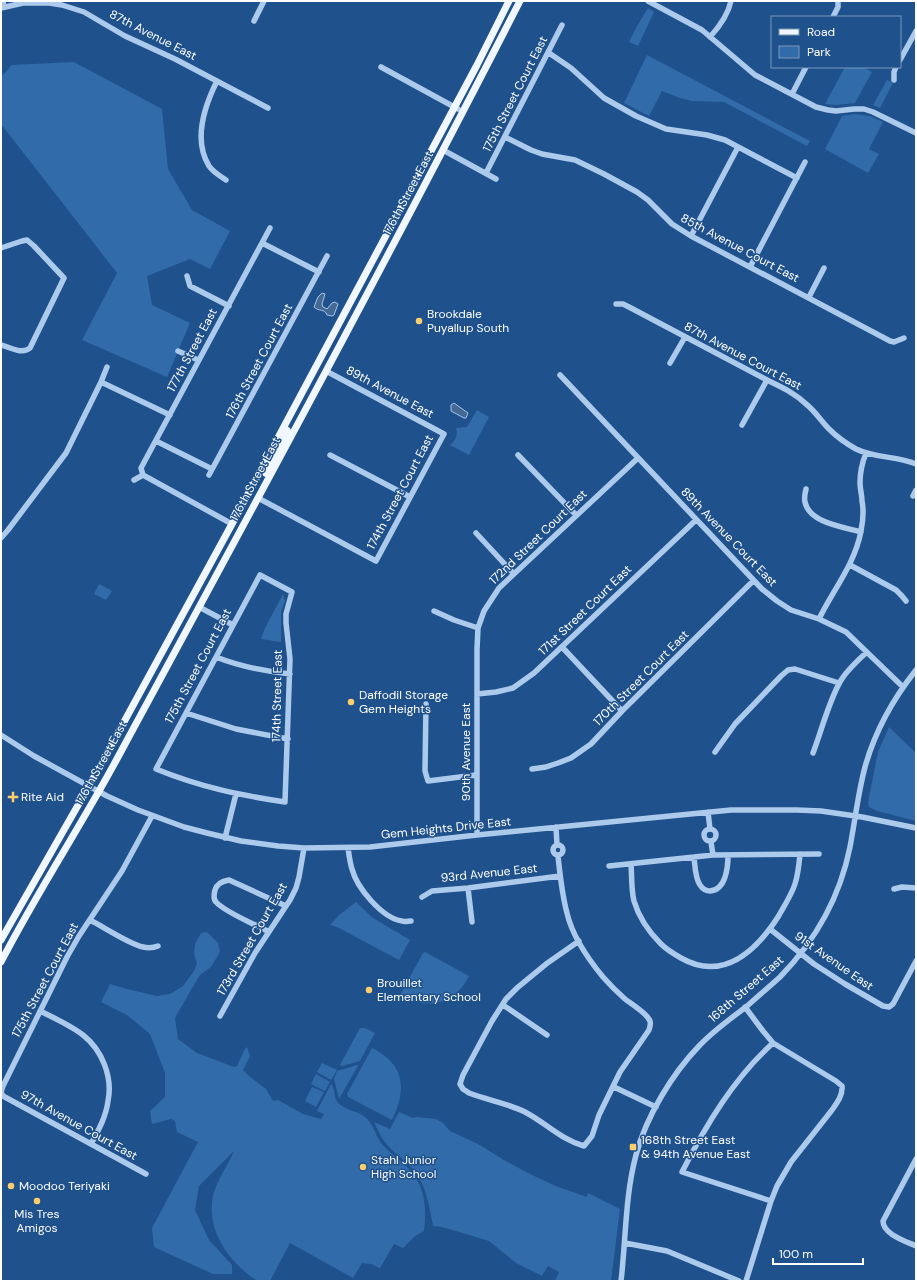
<svg xmlns="http://www.w3.org/2000/svg" width="917" height="1282" font-family="'DM Sans',sans-serif">
  <style>
    .green { fill: #326baa }
    .water { fill: #466994; stroke: #9fc5ee }
    .lines { fill: none; stroke-linecap: round; stroke-linejoin: round }
    .minor { stroke: #accaec; stroke-width: 5.5 }
    .major { stroke: #f1f7ff; stroke-width: 7 }
    .poi-dot { fill: #face6c; stroke: #1f518c; stroke-width: 1.5 }
    .labels { text-anchor: middle; stroke-width: 3; stroke-linejoin: round; paint-order: stroke }
    .street-label { font-size: 12px; fill: #fff; stroke: #1f518c }
    .poi-label { font-size: 12px; fill: #fff; stroke: #1f518c; text-anchor: start }
  </style>
  <rect width="100%" height="100%" fill="#1f518c"/>
  <path class="green" d="M 648,8 L 654,12 L 638,46 L 629,42 L 637,26 Z
    M 647,55 L 810,141 L 807,146 L 724,102 L 692,101 L 680,98 L 662,91 L 649,116 L 624,103 Z
    M 74,62 L 162,109 L 168,169 L 192,210 L 230,231 L 210,269 L 190,259 L 147,276 L 152,305 L 190,323 L 167,377 L 82,340 L 117,273 L 1,124 L 1,77 L 12,65 Z
    M 845,67 L 863,67 L 872,72 L 855,103 L 836,105 L 825,104 Z
    M 887,80 L 893,83 L 880,108 L 873,105 Z
    M 854,114 L 870,116 L 883,122 L 869,149 L 879,154 L 868,173 L 825,149 L 842,116 Z
    M 477,410 L 489,417 L 469,455 L 450,445 C 456,440 458,435 456,428 L 467,427 Z
    M 99,584 L 112,591 L 106,600 L 94,594 Z
    M 283,594 L 285,601 L 281,611 L 281,642 L 261,639 L 265,628 Z
    M 889,727 L 916,753 L 916,821 L 877,811 L 869,807 L 868,802 L 878,752 Z
    M 356,902 L 373,918 L 410,940 L 399,960 L 337,927 L 330,925 L 339,915 Z
    M 207,932 L 218,943 L 220,952 L 211,967 L 200,975 L 191,990 L 175,1018 L 178,1039 L 197,1053 L 234,1067 L 237,1066 L 245,1049 L 247,1047 L 250,1056 L 243,1070 L 249,1076 L 266,1089 L 273,1101 L 278,1100 L 303,1114 L 321,1119 L 324,1114 L 317,1111 L 331,1084 C 336,1089 333,1098 338,1103 C 345,1110 358,1111 365,1117 C 374,1124 375,1135 381,1143 C 389,1153 400,1159 408,1168 C 425,1185 427,1208 424,1231 L 415,1236 L 403,1248 L 394,1244 L 380,1268 L 371,1264 L 362,1263 L 353,1278 L 290,1243 L 270,1281 C 267,1281 263,1282 260,1281 C 254,1280 247,1274 242,1269 C 222,1251 207,1224 213,1196 C 217,1179 228,1166 234,1151 L 199,1186 L 195,1210 L 209,1240 L 232,1265 L 232,1274 L 213,1274 L 154,1247 L 152,1228 L 198,1142 L 177,1132 L 175,1121 L 171,1119 L 152,1124 L 150,1111 L 165,1097 L 165,1073 L 150,1034 L 127,1015 L 101,1002 L 110,984 L 127,989 L 157,996 L 170,994 L 183,986 L 194,971 L 197,963 L 194,954 L 195,944 L 201,933 Z
    M 425,952 L 469,976 C 454,1006 427,1010 400,995 L 423,953 Z
    M 360,1028 L 365,1028 L 375,1033 L 360,1061 L 342,1066 L 340,1065 Z
    M 372,1048 C 405,1065 407,1088 392,1120 L 348,1097 L 347,1094 Z
    M 322,1063 L 337,1070 L 331,1080 L 317,1072 Z
    M 357,1065 L 358,1066 L 339,1099 L 334,1079 L 337,1071 Z
    M 316,1074 L 330,1082 L 325,1091 L 311,1084 Z
    M 312,1087 L 324,1092 L 316,1107 L 305,1101 Z
    M 399,1112 L 413,1118 L 417,1117 L 436,1119 L 443,1123 L 450,1131 L 478,1144 L 504,1160 L 530,1174 L 558,1187 L 587,1197 L 588,1193 L 620,1209 L 611,1281 L 555,1281 L 559,1272 L 548,1266 L 542,1276 L 516,1263 L 489,1241 L 449,1229 L 437,1226 L 435,1227 L 433,1225 C 429,1206 427,1188 415,1172 C 406,1160 393,1153 384,1141 C 380,1136 377,1128 374,1122 L 390,1129 Z"/>
  <path class="water" d="M 322,293 L 325,294 L 322,304 L 323,307 L 327,309 L 332,303 L 335,302 L 338,304 L 334,315 L 332,316 L 327,315 C 324,308 319,312 314,307 L 318,297 Z
    M 454,403 L 468,413 L 466,418 L 464,418 L 451,411 L 451,405 Z"/>
  <g class="lines">
    <path class="minor" d="M 3,1 L 4,7
      M 648,1 L 702,30 L 755,75 L 816,107 L 828,110 L 836,111 L 854,109 L 864,109 L 873,112 L 916,133
      M 1,8 L 23,3 L 49,3 L 62,5 L 84,12 L 125,36 L 175,59 L 268,108
      M 833,17 L 838,7 L 838,1
      M 254,21 L 264,1
      M 710,37 C 720,26 728,15 731,1
      M 549,53 L 571,68 L 604,98 L 636,116 L 666,129 L 707,135 L 725,140 L 797,178
      M 900,60 L 916,31
      M 381,67 L 458,109
      M 894,80 L 894,72 L 896,67
      M 217,81 C 205,105 193,140 209,166 C 213,172 220,176 226,180
      M 792,94 L 806,67
      M 505,137 L 531,150 L 542,154 L 575,160 L 604,174 L 637,192 L 648,200 L 672,224 L 691,236 L 890,341 L 894,342 L 904,338
      M 443,150 L 496,179
      M 486,173 L 562,25
      M 691,236 L 738,147
      M 262,243 L 319,272
      M 1,248 L 22,241 L 27,240 L 34,246 L 64,278 L 30,348 C 22,355 10,347 1,345
      M 750,267 L 805,162
      M 187,276 L 190,286 L 194,288 L 229,306
      M 809,297 L 824,268
      M 616,304 L 623,304 L 629,307 L 767,380 C 781,387 795,393 806,404 C 815,411 821,421 829,429 C 837,437 847,444 856,449 C 874,458 897,456 916,464
      M 178,351 L 198,360
      M 670,363 L 685,337
      M 560,375 L 762,589 L 777,601 L 791,610 L 819,619 L 846,632 L 903,687
      M 101,382 L 170,415
      M 742,425 L 767,380
      M 156,441 L 212,469
      M 330,455 L 410,497
      M 518,455 L 576,515
      M 143,475 L 141,468 L 270,228
      M 143,475 L 232,524
      M 209,475 L 327,256
      M 134,480 L 143,475
      M 806,489 C 805,493 804,498 805,502 C 809,523 844,527 861,532
      M 913,496 L 916,490
      M 258,498 L 376,561 L 444,434 L 326,371
      M 476,533 L 514,574
      M 1,538 L 8,530 L 66,453 L 101,382 L 107,367
      M 850,565 L 896,590 L 902,596 L 906,601
      M 260,575 L 292,592 L 286,614 L 286,623 L 290,659 L 285,802 C 239,795 200,787 156,769 Z
      M 199,607 L 233,625
      M 434,611 L 454,620 L 478,628
      M 819,619 C 833,590 855,564 861,531 C 863,521 864,511 862,501 C 862,495 860,489 860,483 C 860,472 862,463 866,453
      M 562,647 L 622,711
      M 216,657 C 241,667 263,671 290,674
      M 477,694 L 496,692 L 513,688 L 534,673 L 696,520
      M 426,704 L 425,771 L 428,781 L 476,775
      M 186,713 L 236,729 L 288,739
      M 1,735 L 34,756 L 107,796 L 138,810 L 184,827 L 207,833 L 241,841 L 278,846 L 304,848 L 370,847 L 477,835 L 731,810 L 797,810 L 821,811 L 862,817 L 916,828
      M 715,752 L 735,724 L 781,676 L 788,670 L 795,669 L 839,683
      M 813,753 C 821,732 829,701 840,682 C 846,671 857,661 867,652
      M 532,769 L 546,767 L 558,763 L 571,758 L 591,744 L 622,711 L 753,581
      M 708,812 L 710,829
      M 556,827 L 557,845
      M704 835a6 6 0 1 1 12 0a6 6 0 1 1-12 0Z
      M 477,835 L 477,649 L 478,628 L 484,611 L 499,588 L 638,458
      M 225,838 L 236,794
      M 711,842 L 713,855
      M553 850a5 5 0 1 1 10 0a5 5 0 1 1-10 0Z
      M 348,848 C 349,855 350,863 352,869 C 357,888 382,918 402,921 C 405,922 408,921 411,921
      M 558,856 C 560,875 562,895 567,913 C 572,935 589,960 603,977 C 610,985 617,992 625,999 C 631,1004 647,1013 650,1021 C 651,1024 650,1027 649,1030 L 620,1072 L 599,1115 L 592,1136 L 584,1146 C 560,1139 546,1123 525,1112 C 507,1103 487,1100 469,1093 L 463,1089 L 460,1084 L 463,1075 L 492,1021 L 506,999 L 518,987 L 546,964 L 579,941
      M 694,857 C 695,865 695,878 700,885 C 702,888 706,891 710,891 C 726,890 728,867 728,855
      M 631,864 C 632,876 631,889 634,901 C 639,918 649,932 661,944 C 667,950 674,954 681,958 C 723,982 756,951 778,917 C 784,906 791,896 795,884 C 798,875 799,865 800,854
      M 609,866 L 713,855 L 819,854
      M 468,888 L 472,922
      M 894,889 L 902,887 L 916,888
      M 422,897 L 432,891 L 468,888 L 560,876
      M 90,920 C 104,927 129,944 143,947 C 148,948 153,948 158,946
      M 770,929 L 814,964 L 845,984 L 883,1006 L 889,1007 L 893,1004 L 916,961
      M 269,932 C 255,924 226,913 216,902 C 213,899 214,894 215,890 C 217,883 223,881 229,880 L 286,906
      M 503,1005 L 547,1035
      M 745,1007 L 763,1031 L 773,1043 L 836,1081 L 842,1086 C 843,1095 837,1103 832,1110 L 791,1162 L 777,1186 L 771,1201 L 746,1281
      M 40,1011 C 54,1018 70,1025 83,1035 C 102,1050 113,1077 108,1101 C 106,1117 98,1131 91,1144
      M 220,1016 L 255,953 L 290,900 L 296,888 L 299,877 L 304,848
      M 614,1087 L 656,1107
      M 916,1159 L 883,1221 C 883,1234 905,1241 916,1246
      M 146,1174 L 3,1096 L 1,1092 L 3,1086 L 67,957 L 79,936 L 122,871 L 152,816
      M 771,1201 L 682,1172 C 706,1125 734,1078 773,1043
      M 625,1243 L 667,1251 L 739,1281
      M 621,1281 C 626,1239 625,1196 636,1155 C 646,1117 672,1074 699,1046 C 713,1031 730,1019 746,1007 C 757,997 769,987 780,977 C 815,941 840,897 850,847 C 855,821 858,793 865,767 C 875,731 893,699 916,670"/>
    <path class="major" d="M 265,473 L 287,430
      M 1,940 L 89,786 L 232,524 L 477,65 L 509,1
      M 1,962 C 37,892 81,826 118,757 C 254,506 390,255 520,1"/>
  </g>
  <g class="poi-dot">
    <circle cx="419" cy="321" r="4"/>
    <circle cx="351" cy="702" r="4"/>
    <path d="M11 791h4v4h4v4h-4v4h-4v-4h-4v-4h4z"/>
    <circle cx="369" cy="990" r="4"/>
    <rect x="629" y="1143" width="8" height="8" rx="2"/>
    <circle cx="363" cy="1167" r="4"/>
    <circle cx="11" cy="1186" r="4"/>
    <circle cx="37" cy="1201" r="4"/>
  </g>
  <g class="labels">
    <g class="street-label">
      <text transform="translate(153 35) rotate(27)" y="4">87th Avenue East</text>
      <text transform="translate(515 94) rotate(-63)" y="4">175th Street Court East</text>
      <text transform="translate(408 193) rotate(-62)" y="4">176th Street East</text>
      <text transform="translate(740 248) rotate(28)" y="4">85th Avenue Court East</text>
      <text transform="translate(192 350) rotate(-62)" y="4">177th Street East</text>
      <text transform="translate(743 356) rotate(28)" y="4">87th Avenue Court East</text>
      <text transform="translate(259 361) rotate(-62)" y="4">176th Street Court East</text>
      <text transform="translate(390 392) rotate(28)" y="4">89th Avenue East</text>
      <text transform="translate(255 479) rotate(-62)" y="4">176th Street East</text>
      <text transform="translate(400 492) rotate(-62)" y="4">174th Street Court East</text>
      <text transform="translate(538 537) rotate(-44)" y="4">172nd Street Court East</text>
      <text transform="translate(729 537) rotate(46)" y="4">89th Avenue Court East</text>
      <text transform="translate(585 610) rotate(-44)" y="4">171st Street Court East</text>
      <text transform="translate(198 666) rotate(-62)" y="4">175th Street Court East</text>
      <text transform="translate(641 678) rotate(-45)" y="4">170th Street Court East</text>
      <text transform="translate(277 696) rotate(-89)" y="4">174th Street East</text>
      <text transform="translate(466 752) rotate(-90)" y="4">90th Avenue East</text>
      <text transform="translate(101 763) rotate(-61)" y="4">176th Street East</text>
      <text transform="translate(446 828) rotate(-6)" y="4">Gem Heights Drive East</text>
      <text transform="translate(489 873) rotate(-6)" y="4">93rd Avenue East</text>
      <text transform="translate(252 939) rotate(-60)" y="4">173rd Street Court East</text>
      <text transform="translate(834 961) rotate(35)" y="4">91st Avenue East</text>
      <text transform="translate(45 980) rotate(-62)" y="4">175th Street Court East</text>
      <text transform="translate(746 989) rotate(-41)" y="4">168th Street East</text>
      <text transform="translate(79 1125) rotate(29)" y="4">97th Avenue Court East</text>
    </g>
    <g class="poi-label">
      <text x="427" y="318">Brookdale<tspan x="427" dy="14">Puyallup South</tspan></text>
      <text x="359" y="699">Daffodil Storage<tspan x="359" dy="14">Gem Heights</tspan></text>
      <text x="21" y="801">Rite Aid</text>
      <text x="377" y="987">Brouillet<tspan x="377" dy="14">Elementary School</tspan></text>
      <text x="641" y="1144">168th Street East<tspan x="641" dy="14">&amp; 94th Avenue East</tspan></text>
      <text x="371" y="1164">Stahl Junior<tspan x="371" dy="14">High School</tspan></text>
      <text x="19" y="1190">Moodoo Teriyaki</text>
      <text x="37" y="1218" text-anchor="middle">Mis Tres<tspan x="37" dy="14">Amigos</tspan></text>
    </g>
  </g>
  <rect width="917" height="1282" fill="none" stroke="#ffffff" stroke-width="4"/>
  <rect x="771" y="16" width="130" height="52" fill="#1f518c" stroke="#7997ba"/>
  <rect x="779" y="29" width="20" height="6" fill="#f1f7ff" stroke="#7997ba"/>
  <text x="807" y="36" font-size="12" fill="#ffffff">Road</text>
  <rect x="779" y="46" width="20" height="12" fill="#326baa" stroke="#7997ba"/>
  <text x="807" y="56" font-size="12" fill="#ffffff">Park</text>
  <path d="M773 1258v6h90v-6" fill="none" stroke="#ffffff" stroke-width="2"/>
  <text x="779" y="1258" font-size="12" fill="#ffffff" stroke="#1f518c" stroke-width="3" paint-order="stroke">100 m</text>
</svg>
